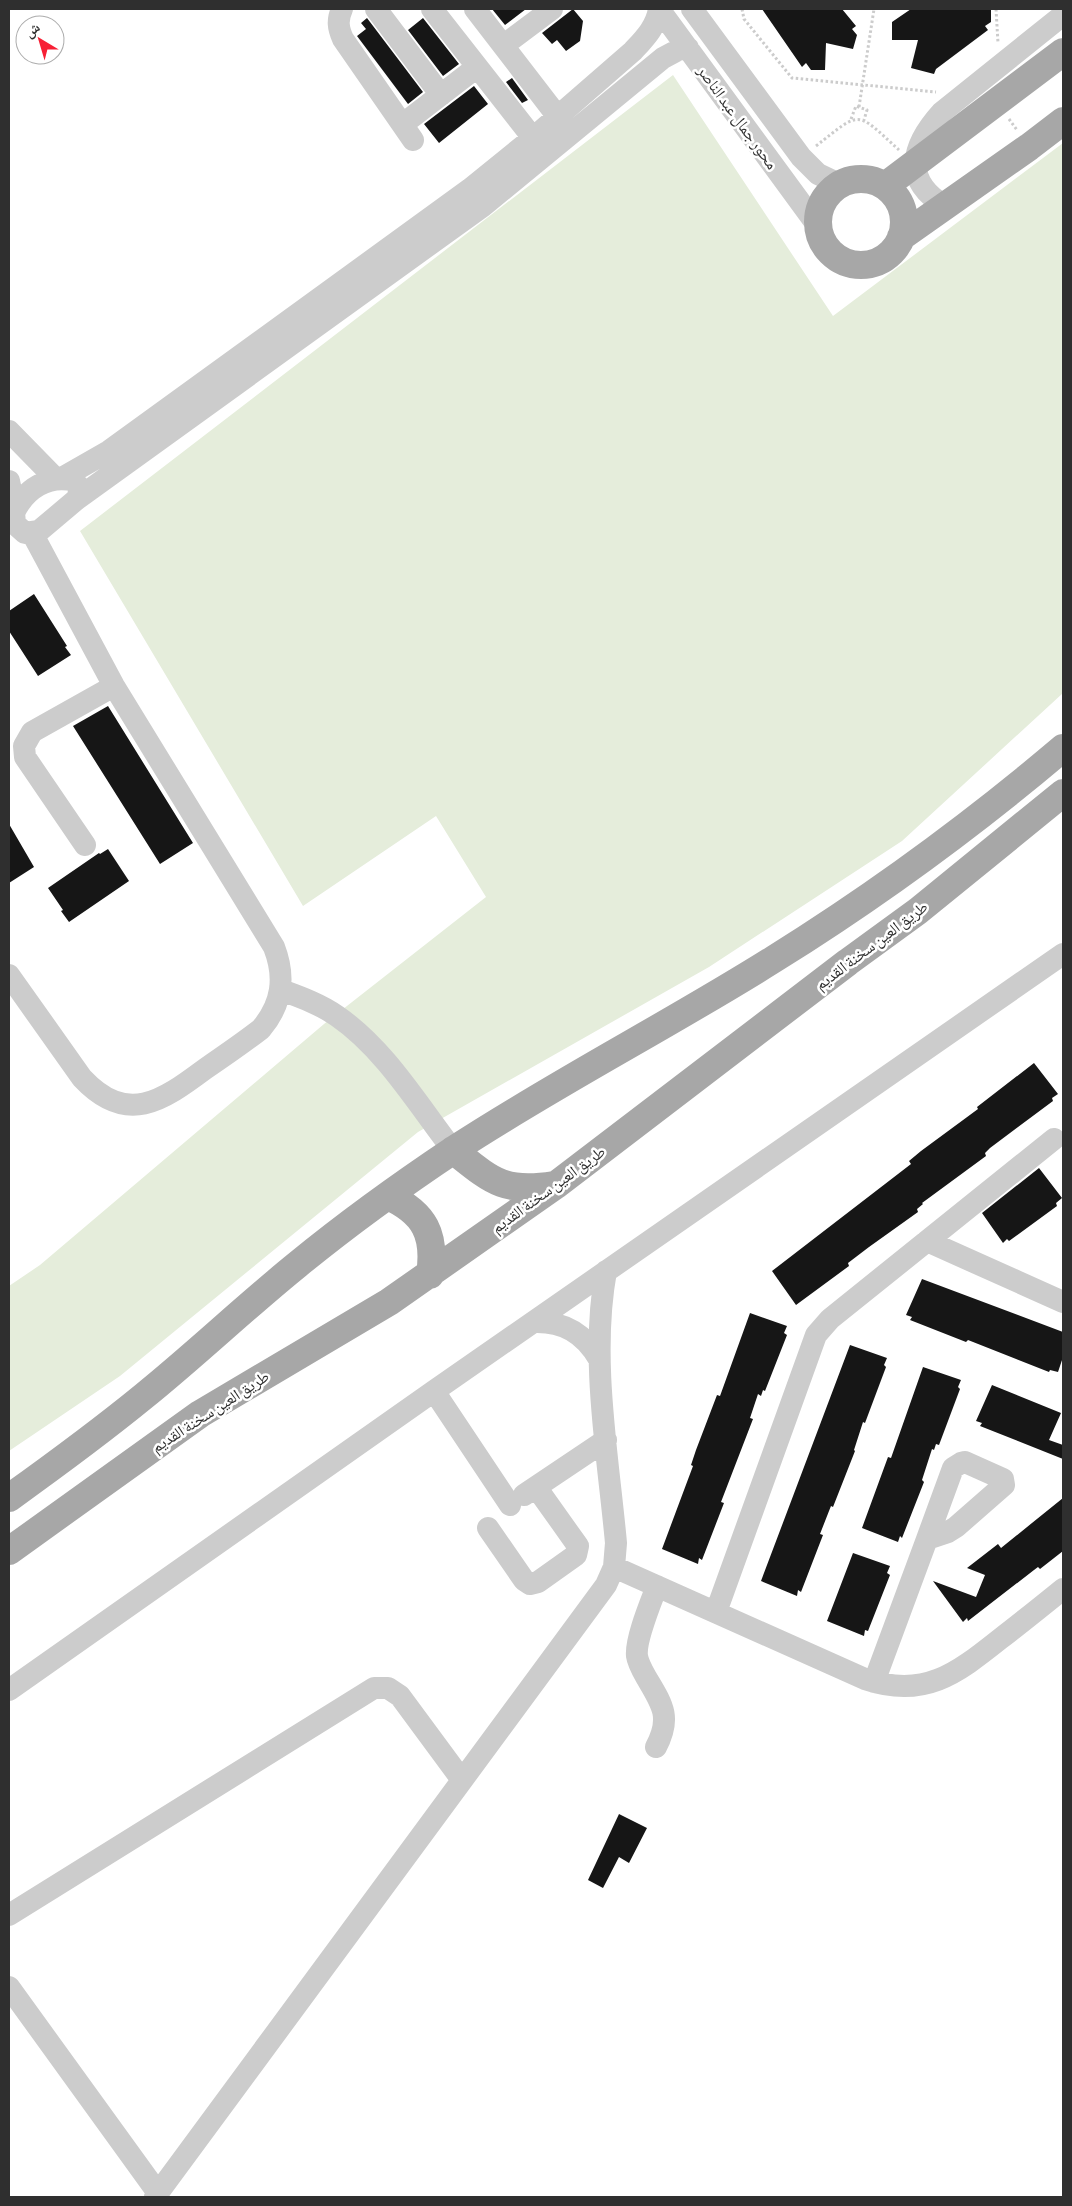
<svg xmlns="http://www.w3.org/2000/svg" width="1072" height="2206" font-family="'Asap Condensed','Noto Naskh Arabic',sans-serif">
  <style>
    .green { fill: #e5eddb }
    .building { fill: #161616 }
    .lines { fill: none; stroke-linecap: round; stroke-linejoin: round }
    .path { stroke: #ccc; stroke-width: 3; stroke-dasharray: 2.5 2.5; stroke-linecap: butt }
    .minor { stroke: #ccc; stroke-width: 22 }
    .major { stroke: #a7a7a7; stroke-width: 28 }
    .labels { text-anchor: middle; stroke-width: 5; stroke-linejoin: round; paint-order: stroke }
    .street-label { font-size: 16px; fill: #2f2f2f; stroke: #fff }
  </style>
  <rect width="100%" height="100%" fill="#fff"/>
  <path class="green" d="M 673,75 L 833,316 L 1063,143 L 1063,693 L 902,841 L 709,967 L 418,1132 L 120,1376 L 9,1451 L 9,1286 L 40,1265 L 324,1024 L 486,897 L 436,816 L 303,906 L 80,531 Z"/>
  <path class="building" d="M 492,9 L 526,9 L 505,25 Z
    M 573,9 L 583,21 L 580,41 L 566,51 L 557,40 L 552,44 L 542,33 Z
    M 762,9 L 842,9 L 856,26 L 852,29 L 857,35 L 853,49 L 826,43 L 825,70 L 811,70 L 806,63 L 802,67 Z
    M 911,9 L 991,9 L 991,22 L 985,26 L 988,30 L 936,69 L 934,74 L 911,68 L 918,40 L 892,40 L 892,22 Z
    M 367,18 L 423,92 L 408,104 L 357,36 L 366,29 L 361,23 Z
    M 423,18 L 459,64 L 443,76 L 408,30 Z
    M 512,78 L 528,100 L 522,103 L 506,82 Z
    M 474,86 L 488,104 L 439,143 L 424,124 Z
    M 34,594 L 67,646 L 65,647 L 71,655 L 38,676 L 9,631 L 9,611 Z
    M 108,706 L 193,843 L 160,864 L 73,726 Z
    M 9,824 L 34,867 L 9,883 Z
    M 108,849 L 129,881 L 69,922 L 61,911 L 63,910 L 48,888 L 99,853 L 100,854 Z
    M 1034,1063 L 1058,1094 L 1052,1098 L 1053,1101 L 990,1148 L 985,1153 L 986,1156 L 922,1203 L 923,1204 L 917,1209 L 918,1212 L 869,1247 L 848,1263 L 849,1266 L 796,1305 L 772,1271 L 911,1164 L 909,1161 L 921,1151 L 978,1109 L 977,1107 Z
    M 1039,1168 L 1062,1198 L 1056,1203 L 1057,1206 L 1009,1241 L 1007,1239 L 1003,1243 L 982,1213 Z
    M 922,1279 L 1063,1332 L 1063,1357 L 1058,1372 L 1050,1370 L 1049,1372 L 968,1340 L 966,1342 L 910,1320 L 912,1317 L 906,1315 Z
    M 750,1313 L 787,1326 L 784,1333 L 787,1335 L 765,1391 L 763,1390 L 761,1396 L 758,1394 L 750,1418 L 753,1419 L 721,1502 L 724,1503 L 702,1560 L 699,1558 L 698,1564 L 662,1549 L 693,1466 L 691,1465 L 696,1450 L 717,1395 L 720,1396 Z
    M 850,1345 L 887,1358 L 884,1365 L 886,1367 L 865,1423 L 863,1422 L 854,1450 L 855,1451 L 833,1507 L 831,1506 L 829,1511 L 820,1534 L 823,1535 L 801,1592 L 798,1590 L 797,1596 L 761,1581 Z
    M 923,1367 L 961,1380 L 958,1387 L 960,1389 L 939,1445 L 936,1444 L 934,1450 L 932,1449 L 922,1480 L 924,1482 L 902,1538 L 900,1536 L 898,1542 L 862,1528 L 888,1457 L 891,1458 Z
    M 992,1385 L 1061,1413 L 1049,1440 L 1063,1445 L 1063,1459 L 980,1426 L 982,1423 L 976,1421 Z
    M 1063,1498 L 1063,1551 L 1040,1569 L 1038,1567 L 1034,1570 L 968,1621 L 967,1618 L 963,1622 L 933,1581 L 976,1597 L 985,1575 L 967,1568 L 998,1544 L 1001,1548 Z
    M 853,1553 L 890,1566 L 887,1573 L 890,1575 L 868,1631 L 865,1630 L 864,1636 L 827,1621 Z
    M 619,1814 L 647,1828 L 629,1863 L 619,1857 L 603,1888 L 588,1880 Z"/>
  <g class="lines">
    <path class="path" d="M 742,9 L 744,19 L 792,78 L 936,92
      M 996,9 L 998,43
      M 859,107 L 874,9
      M 851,119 L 856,106 L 867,110 L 864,120
      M 1009,119 L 1017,130
      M 816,146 C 862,110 855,110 899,150"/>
    <path class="minor" d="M 342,9 C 337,20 338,28 343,39 L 413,140
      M 376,9 L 441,95
      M 432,9 L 533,138
      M 475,9 L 558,117
      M 659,9 L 817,225
      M 692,9 L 801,157 L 818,174 L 839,184
      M 504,45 L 552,9
      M 403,124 L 477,67
      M 945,206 C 901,180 912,145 942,112 L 1063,15
      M 9,431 L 56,479
      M 60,479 L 109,451 L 470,189 L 533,138 L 633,51 C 645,38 656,27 659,9
      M 9,481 L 13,500 L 15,524 L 25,533 L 39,531 L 77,499 L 80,489 L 75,481 C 48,474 25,489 14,513
      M 77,499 L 483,206 L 663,58 L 678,50 L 688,48
      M 85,845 L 25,757 L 24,746 L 32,732 L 114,686
      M 9,975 L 82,1078 C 127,1126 162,1101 205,1069 C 224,1056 243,1043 261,1029 C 282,1004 286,978 274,947 L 114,686 L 32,533
      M 281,990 C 300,997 320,1004 337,1016 C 385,1049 418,1105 453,1150
      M 927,1241 L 1063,1302
      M 534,1322 C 563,1321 584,1333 599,1359
      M 434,1391 L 510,1505
      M 965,1462 L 1003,1479 L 1004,1485 L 956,1527 L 948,1532 L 927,1539 L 953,1468 L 961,1463 Z
      M 524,1495 L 606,1440
      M 488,1528 L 524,1580 L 530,1584 L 538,1582 L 576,1555 L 578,1546 L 536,1487
      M 614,1567 L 865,1679 C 924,1699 956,1674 1000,1639 C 1021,1623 1042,1606 1063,1589
      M 716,1612 L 816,1335 L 830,1319 L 1054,1139
      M 874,1682 L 927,1539
      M 9,1690 L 434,1391 L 1063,954
      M 656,1747 C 672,1717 662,1704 646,1677 C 642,1670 638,1663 637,1656 C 635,1640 651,1602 657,1586
      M 9,1915 L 374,1688 L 388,1688 L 400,1696 L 462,1780
      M 9,1987 L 158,2193
      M 155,2197 L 606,1585 L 614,1567 L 616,1543 C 608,1455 590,1358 606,1271"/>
    <path class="major" d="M818 222a43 43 0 1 1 86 0a43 43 0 1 1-86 0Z
      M 885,186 L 1063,52
      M 901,237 L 1029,147 L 1063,121
      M 453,1150 C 492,1181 503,1193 554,1185
      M 388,1196 C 425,1213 436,1235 430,1275
      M 9,1498 C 55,1465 100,1432 144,1396 C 196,1354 245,1307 297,1265 C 347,1224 401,1185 455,1149 C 559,1081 669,1025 774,959 C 875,896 972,825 1063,748
      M 9,1551 L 200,1414 L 389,1302 L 556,1185 L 848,962 L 918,911 L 1063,793"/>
  </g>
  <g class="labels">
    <g class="street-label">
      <text transform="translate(738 117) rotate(54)" y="6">محور جمال عبد الناصر</text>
      <text transform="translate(871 945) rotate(-37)" y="6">طريق العين سخنة القديم</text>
      <text transform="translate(548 1189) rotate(-36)" y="6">طريق العين سخنة القديم</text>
      <text transform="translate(210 1411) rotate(-33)" y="6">طريق العين سخنة القديم</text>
    </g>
  </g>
  <rect width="1072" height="2206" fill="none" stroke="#2f2f2f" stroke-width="20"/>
  <g transform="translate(40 40) rotate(322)"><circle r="24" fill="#ffffff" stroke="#acacac"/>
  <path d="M0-4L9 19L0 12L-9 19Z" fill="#f72035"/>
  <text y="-8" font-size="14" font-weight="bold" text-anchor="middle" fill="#2f2f2f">ش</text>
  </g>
</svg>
